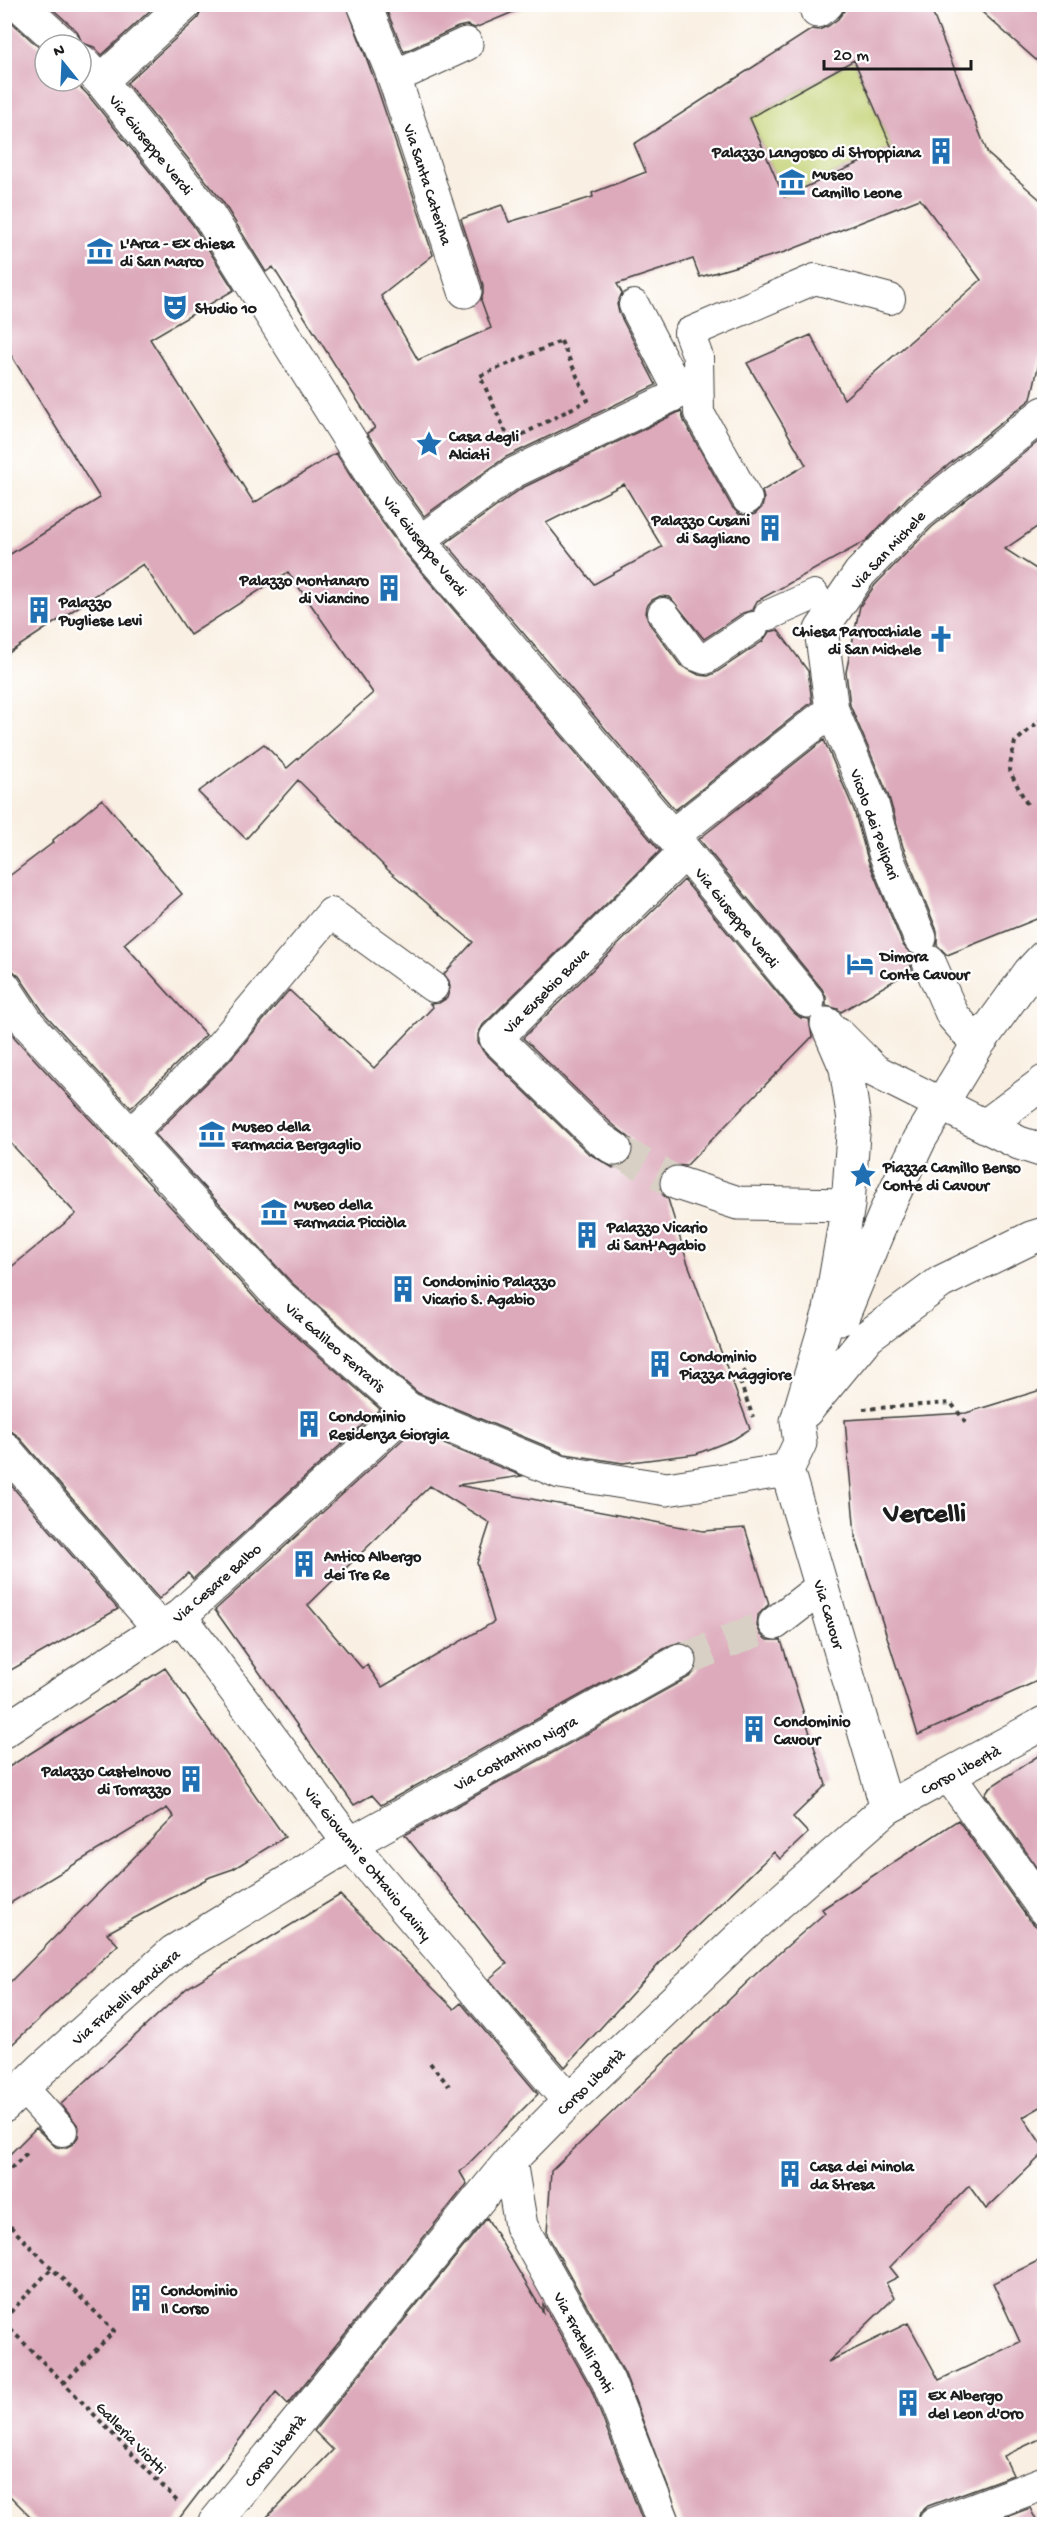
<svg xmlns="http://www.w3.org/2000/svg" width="1049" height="2529" font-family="'Gochi Hand',sans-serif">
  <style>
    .green { fill: #c3d173; stroke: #707648; stroke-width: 1.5 }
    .building { fill: #dab; fill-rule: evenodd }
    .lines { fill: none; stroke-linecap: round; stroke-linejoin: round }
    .pedestrian-tunnel { stroke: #d8d0c5; stroke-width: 33; stroke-dasharray: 33 16; stroke-linecap: butt }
    .service-casing { stroke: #3d3c3a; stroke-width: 32 }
    .pedestrian-casing { stroke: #3d3c3a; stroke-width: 35 }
    .minor-casing { stroke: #3d3c3a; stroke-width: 35 }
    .path { stroke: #3d3c3a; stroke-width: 4; stroke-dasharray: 4.5 4.5; stroke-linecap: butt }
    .service { stroke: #fff; stroke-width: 30 }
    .pedestrian { stroke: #fff; stroke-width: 33 }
    .minor { stroke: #fff; stroke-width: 33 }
    .labels { text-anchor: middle; stroke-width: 4.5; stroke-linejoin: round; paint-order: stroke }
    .street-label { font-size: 16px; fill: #1c1c1c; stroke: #fff }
    .poi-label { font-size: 16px; font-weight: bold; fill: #1c1c1c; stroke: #fff; text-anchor: start }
    .town-label { font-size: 28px; font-weight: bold; fill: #1c1c1c; stroke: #fff }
  </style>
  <rect width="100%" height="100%" fill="#fff"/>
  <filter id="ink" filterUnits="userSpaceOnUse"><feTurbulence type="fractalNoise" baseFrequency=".0167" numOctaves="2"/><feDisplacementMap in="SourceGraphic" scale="12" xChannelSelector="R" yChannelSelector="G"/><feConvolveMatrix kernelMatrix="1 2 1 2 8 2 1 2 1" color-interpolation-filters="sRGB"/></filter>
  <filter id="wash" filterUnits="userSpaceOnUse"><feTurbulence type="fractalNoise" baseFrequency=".008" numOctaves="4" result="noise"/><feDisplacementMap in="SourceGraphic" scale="24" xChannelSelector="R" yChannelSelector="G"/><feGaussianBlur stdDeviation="1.35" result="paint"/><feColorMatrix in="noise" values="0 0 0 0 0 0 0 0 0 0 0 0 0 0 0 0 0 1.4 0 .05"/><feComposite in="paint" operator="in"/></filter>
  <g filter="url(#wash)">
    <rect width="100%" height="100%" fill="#f9f0e3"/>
    <path class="green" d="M 854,60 L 892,148 L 784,197 L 750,118 Z"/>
    <g id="blocks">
      <path class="building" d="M 47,4 L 157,4 L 102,55 L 94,47 L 82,43 L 77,31 Z
        M 203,4 L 346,4 L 376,84 L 433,255 L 381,296 L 418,360 L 491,328 L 481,300 L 483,294 L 483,285 L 461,219 L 502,205 L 509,222 L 593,197 L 592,193 L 646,172 L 634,144 L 812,29 L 819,30 L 828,26 L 838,19 L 849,4 L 929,4 L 988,154 L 1044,203 L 1044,340 L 1031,399 L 907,498 L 866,541 L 757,601 L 753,610 L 743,613 L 704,639 L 670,597 L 660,596 L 652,600 L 647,606 L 646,614 L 649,623 L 680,665 L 699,675 L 708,676 L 715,673 L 763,641 L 769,632 L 778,630 L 808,671 L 812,702 L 675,810 L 446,543 L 522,488 L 681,411 L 684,421 L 732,507 L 739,514 L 746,516 L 755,514 L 762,507 L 764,499 L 762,491 L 806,465 L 747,363 L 811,335 L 844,399 L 981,280 L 920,199 L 785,252 L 700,277 L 693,259 L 617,284 L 622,293 L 617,304 L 619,313 L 656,385 L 506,457 L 424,516 L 394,474 L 367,433 L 375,428 L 273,267 L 266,272 L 223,202 L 127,83 L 198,18 ZM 854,60 L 892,148 L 784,197 L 750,118 ZM 624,484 L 662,547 L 594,584 L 546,523 Z
        M 384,4 L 529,4 L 530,5 L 475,28 L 467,25 L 458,27 L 404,52 Z
        M 973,4 L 1044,4 L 1044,67 Z
        M 4,15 L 45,53 L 45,81 L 74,81 L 87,94 L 193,225 L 234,290 L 150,339 L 254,503 L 336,453 L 363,496 L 405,553 L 660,851 L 483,1025 L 478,1034 L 478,1042 L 483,1051 L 588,1153 L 613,1168 L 624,1166 L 630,1160 L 634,1151 L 632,1140 L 611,1123 L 523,1038 L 684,880 L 794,1013 L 801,1018 L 809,1019 L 812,1037 L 686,1166 L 673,1165 L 664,1169 L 659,1178 L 659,1187 L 663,1195 L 668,1199 L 687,1261 L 750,1429 L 734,1439 L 696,1454 L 623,1463 L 565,1454 L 418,1393 L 291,1282 L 155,1134 L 229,1061 L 289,990 L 374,1068 L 433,1007 L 430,1004 L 439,1003 L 447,998 L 450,988 L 449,981 L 444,974 L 473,942 L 388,870 L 298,780 L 246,839 L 198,792 L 264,744 L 287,768 L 373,693 L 288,572 L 190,635 L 143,564 L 4,656 L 4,558 L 100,498 L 4,344 Z
        M 1044,437 L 1044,522 L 1005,549 L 1041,572 L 1044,586 L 1044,916 L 947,955 L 937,945 L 937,931 L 903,847 L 889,797 L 850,705 L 846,672 L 860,606 L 875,585 L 932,527 Z
        M 824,740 L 854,810 L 868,860 L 903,945 L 912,955 L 910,961 L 912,970 L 841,1012 L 838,1009 L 826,1006 L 826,997 L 822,989 L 699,839 Z
        M 102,799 L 182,894 L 124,944 L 206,1035 L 131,1108 L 44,1013 L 19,976 L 13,971 L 4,969 L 4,880 L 54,842 L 53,840 Z
        M 4,1022 L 15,1038 L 264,1308 L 380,1409 L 193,1579 L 188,1573 L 159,1599 L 18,1436 L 11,1431 L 4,1430 L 4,1273 L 76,1214 L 4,1136 Z
        M 1044,1389 L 1044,1678 L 918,1735 L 855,1535 L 845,1420 L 966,1413 Z
        M 412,1431 L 522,1476 L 457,1485 L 703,1531 L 745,1528 L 769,1604 L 758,1615 L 757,1626 L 761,1635 L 767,1640 L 781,1640 L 826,1785 L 793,1817 L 808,1833 L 780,1859 L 774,1852 L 669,1953 L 565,2067 L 489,1979 L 507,1964 L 405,1835 L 689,1677 L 696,1671 L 699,1662 L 696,1651 L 690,1645 L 681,1642 L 671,1645 L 381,1805 L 372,1795 L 354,1805 L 215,1610 ZM 430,1486 L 490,1523 L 477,1563 L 494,1622 L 382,1687 L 367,1665 L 362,1668 L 308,1605 Z
        M 4,1477 L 118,1609 L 4,1674 Z
        M 165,1668 L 285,1837 L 233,1869 L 210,1877 L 107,1933 L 118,1945 L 4,2052 L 4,1988 L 174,1817 L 167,1808 L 4,1907 L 4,1770 Z
        M 1044,1752 L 1044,1877 L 985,1794 L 989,1788 Z
        M 958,1820 L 1029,1920 L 1036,1926 L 1044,1928 L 1044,2105 L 1023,2117 L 1044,2148 L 1044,2153 L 986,2209 L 969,2186 L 890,2267 L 898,2277 L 886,2283 L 894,2298 L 828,2362 L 908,2323 L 939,2380 L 1020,2342 L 993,2283 L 1044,2258 L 1044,2437 L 1004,2456 L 1013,2475 L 928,2506 L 920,2513 L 917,2524 L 682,2524 L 625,2374 L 547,2234 L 551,2171 L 761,1969 L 825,1913 L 822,1909 Z
        M 340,1895 L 454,2009 L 461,2003 L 538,2094 L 460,2172 L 467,2184 L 288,2404 L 276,2392 L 175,2524 L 38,2524 L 4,2490 L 4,2160 L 36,2128 L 56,2147 L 65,2148 L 73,2144 L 78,2137 L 79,2127 L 61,2104 L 187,1988 Z
        M 487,2218 L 543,2312 L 543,2304 L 591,2389 L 644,2524 L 260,2524 L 333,2450 L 314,2431 Z
        M 1030,2508 L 1038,2524 L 987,2524 Z"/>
    </g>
  </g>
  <g filter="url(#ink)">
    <use href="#blocks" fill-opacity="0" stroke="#3d3c3a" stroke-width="1.5"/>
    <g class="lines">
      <path class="pedestrian-tunnel" d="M 615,1149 L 677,1183
        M 680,1661 L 775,1623"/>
      <defs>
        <path id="service" d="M 747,499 L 699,413 L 698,357 L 689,333 L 815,279 L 890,299
          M 419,541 L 513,473 L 680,393 L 634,305
          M 663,613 L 694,655 L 705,659 L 753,627
          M 769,615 L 814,595
          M 130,1134 L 217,1049 L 331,913 L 433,987
          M 23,2088 L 62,2131"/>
        <path id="pedestrian" d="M 832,710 L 872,804 L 885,853 L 920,938
          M 672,836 L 808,1001
          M 929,962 L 953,1016 L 978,1044
          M 827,1024 L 846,1068 L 854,1120 L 848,1205 L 830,1310 L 797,1421 L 800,1443 L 787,1470 L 887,1808
          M 837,1033 L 875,1071 L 1019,1143 L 1044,1151
          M 985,1126 L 1044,1082
          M 615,1149 L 599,1138 L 496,1038 L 685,852
          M 677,1183 L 738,1203 L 848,1205
          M 842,1318 L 890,1202 L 920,1139 L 978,1044 L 1030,972 L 1044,957
          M 408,1409 L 560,1472 L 667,1489 L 787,1470
          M 806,1411 L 868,1336 L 941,1282 L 1031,1238 L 1044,1234
          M 775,1623 L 822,1587
          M 949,1775 L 1044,1909
          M 569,2101 L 350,1844 L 680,1661
          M 510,2161 L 521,2226 L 608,2381 L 664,2524
          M 214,2524 L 510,2161 L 569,2101 L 749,1929 L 887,1808 L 1044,1723"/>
        <path id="minor" d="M 19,4 L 64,45
          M 364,4 L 394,77 L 465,291
          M 817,11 L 827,4
          M 81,61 L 101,81 L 208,214 L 378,485 L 419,541 L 672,836 L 832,710 L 821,630 L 860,573 L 919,513 L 1044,413
          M 394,77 L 466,44
          M 101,81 L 185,4
          M 4,987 L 29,1025 L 278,1295 L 408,1409 L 180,1616 L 4,1731
          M 4,1448 L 160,1629
          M 4,2106 L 42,2069 L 173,1952 L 350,1844 L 180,1616
          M 935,2524 L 1044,2483"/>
      </defs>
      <use href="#service" class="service-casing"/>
      <use href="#pedestrian" class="pedestrian-casing"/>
      <use href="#minor" class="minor-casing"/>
      <path class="path" d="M 561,341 L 588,400 L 510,441 L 480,376 Z
        M 1027,804 L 1009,770 L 1015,742 L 1044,717
        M 746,1370 L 737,1374 L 753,1417
        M 863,1409 L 951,1403 L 968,1425
        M 430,2063 L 449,2086
        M 4,2175 L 28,2152
        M 4,2220 L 114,2331 L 64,2383 L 178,2502
        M 4,2319 L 52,2268
        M 4,2323 L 64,2383"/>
      <use href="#service" class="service"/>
      <use href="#pedestrian" class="pedestrian"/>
      <use href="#minor" class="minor"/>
    </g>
  </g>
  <defs>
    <symbol id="building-bare" viewBox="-9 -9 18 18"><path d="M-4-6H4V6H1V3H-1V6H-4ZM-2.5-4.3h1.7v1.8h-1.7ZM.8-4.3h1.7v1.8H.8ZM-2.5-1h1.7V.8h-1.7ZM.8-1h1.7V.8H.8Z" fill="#1f6fb2" stroke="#fff" stroke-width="2.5" paint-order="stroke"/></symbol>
    <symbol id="museum-bare" viewBox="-9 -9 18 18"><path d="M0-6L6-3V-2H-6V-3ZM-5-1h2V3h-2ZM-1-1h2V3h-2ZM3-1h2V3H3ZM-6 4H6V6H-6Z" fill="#1f6fb2" stroke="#fff" stroke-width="2.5" paint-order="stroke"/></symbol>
    <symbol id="theatre-bare" viewBox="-9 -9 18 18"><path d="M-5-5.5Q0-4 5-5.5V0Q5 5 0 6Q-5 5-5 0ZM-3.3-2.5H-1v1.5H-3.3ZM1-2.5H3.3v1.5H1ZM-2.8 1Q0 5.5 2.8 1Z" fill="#1f6fb2" stroke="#fff" stroke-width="2.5" paint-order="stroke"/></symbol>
    <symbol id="sight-bare" viewBox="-9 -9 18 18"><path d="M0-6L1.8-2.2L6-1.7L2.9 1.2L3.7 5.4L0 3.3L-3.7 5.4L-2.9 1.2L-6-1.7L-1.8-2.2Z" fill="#1f6fb2" stroke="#fff" stroke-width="2.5" paint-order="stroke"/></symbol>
    <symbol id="church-bare" viewBox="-9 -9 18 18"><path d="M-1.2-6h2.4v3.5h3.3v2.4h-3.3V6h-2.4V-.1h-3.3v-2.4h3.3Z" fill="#1f6fb2" stroke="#fff" stroke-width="2.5" paint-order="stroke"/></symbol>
    <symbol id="hotel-bare" viewBox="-9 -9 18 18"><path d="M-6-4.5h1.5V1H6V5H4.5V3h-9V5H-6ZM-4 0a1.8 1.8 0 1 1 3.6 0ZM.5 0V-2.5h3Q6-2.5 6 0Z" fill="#1f6fb2" stroke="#fff" stroke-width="2.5" paint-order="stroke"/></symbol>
  </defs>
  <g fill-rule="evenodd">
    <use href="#building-bare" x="922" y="132" width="38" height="38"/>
    <use href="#museum-bare" x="773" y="163" width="38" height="38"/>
    <use href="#museum-bare" x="81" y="232" width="38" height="38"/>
    <use href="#theatre-bare" x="156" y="288" width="38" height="38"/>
    <use href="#sight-bare" x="410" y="425" width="38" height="38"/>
    <use href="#building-bare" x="751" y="509" width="38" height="38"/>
    <use href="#building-bare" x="370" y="569" width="38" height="38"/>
    <use href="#building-bare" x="20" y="591" width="38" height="38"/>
    <use href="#church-bare" x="922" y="620" width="38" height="38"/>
    <use href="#hotel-bare" x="841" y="945" width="38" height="38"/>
    <use href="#museum-bare" x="193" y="1115" width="38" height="38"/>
    <use href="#sight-bare" x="844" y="1156" width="38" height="38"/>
    <use href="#museum-bare" x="255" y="1193" width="38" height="38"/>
    <use href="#building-bare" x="568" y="1216" width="38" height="38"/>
    <use href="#building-bare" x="384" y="1270" width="38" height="38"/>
    <use href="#building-bare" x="641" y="1345" width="38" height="38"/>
    <use href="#building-bare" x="290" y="1405" width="38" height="38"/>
    <use href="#building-bare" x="285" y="1545" width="38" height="38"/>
    <use href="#building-bare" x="735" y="1710" width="38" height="38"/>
    <use href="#building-bare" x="172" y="1760" width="38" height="38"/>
    <use href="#building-bare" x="771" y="2155" width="38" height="38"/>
    <use href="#building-bare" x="122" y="2279" width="38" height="38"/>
    <use href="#building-bare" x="889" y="2384" width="38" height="38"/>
  </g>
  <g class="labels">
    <g class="street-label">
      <text transform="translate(152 144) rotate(51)" y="6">Via Giuseppe Verdi</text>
      <text transform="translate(429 184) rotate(72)" y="6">Via Santa Caterina</text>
      <text transform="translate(426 545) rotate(51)" y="6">Via Giuseppe Verdi</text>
      <text transform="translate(887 549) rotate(-47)" y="6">Via San Michele</text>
      <text transform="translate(876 824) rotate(70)" y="6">Vicolo dei Pelipari</text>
      <text transform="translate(738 917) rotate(51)" y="6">Via Giuseppe Verdi</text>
      <text transform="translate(545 990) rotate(-45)" y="6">Via Eusebio Bava</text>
      <text transform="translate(336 1346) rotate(41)" y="6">Via Galileo Ferraris</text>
      <text transform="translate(216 1582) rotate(-41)" y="6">Via Cesare Balbo</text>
      <text transform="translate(830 1614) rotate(73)" y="6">Via Cavour</text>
      <text transform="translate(515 1752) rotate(-29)" y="6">Via Costantino Nigra</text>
      <text transform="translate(960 1769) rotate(-28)" y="6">Corso Libertà</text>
      <text transform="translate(369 1863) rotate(51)" y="6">Via Giovanni e Ottavio Laviny</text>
      <text transform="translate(125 1996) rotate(-41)" y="6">Via Fratelli Bandiera</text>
      <text transform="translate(590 2081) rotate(-44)" y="6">Corso Libertà</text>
      <text transform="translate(585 2342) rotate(62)" y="6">Via Fratelli Ponti</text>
      <text transform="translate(132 2437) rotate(46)" y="6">Galleria Viotti</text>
      <text transform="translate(274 2450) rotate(-51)" y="6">Corso Libertà</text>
    </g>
    <g class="poi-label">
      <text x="921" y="157" text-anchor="end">Palazzo Langosco di Stroppiana</text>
      <text x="812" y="179">Museo<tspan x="812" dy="18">Camillo Leone</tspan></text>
      <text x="120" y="248">L'Arca - Ex chiesa<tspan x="120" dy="18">di San Marco</tspan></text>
      <text x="195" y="313">Studio 10</text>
      <text x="449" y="441">Casa degli<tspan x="449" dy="18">Alciati</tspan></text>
      <text x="750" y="525" text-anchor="end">Palazzo Cusani<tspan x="750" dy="18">di Sagliano</tspan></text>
      <text x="369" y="585" text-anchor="end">Palazzo Montanaro<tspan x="369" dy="18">di Viancino</tspan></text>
      <text x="59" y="607">Palazzo<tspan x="59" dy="18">Pugliese Levi</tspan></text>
      <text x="921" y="636" text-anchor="end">Chiesa Parrocchiale<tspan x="921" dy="18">di San Michele</tspan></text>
      <text x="880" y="961">Dimora<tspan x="880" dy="18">Conte Cavour</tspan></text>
      <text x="232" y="1131">Museo della<tspan x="232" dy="18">Farmacia Bergaglio</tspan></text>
      <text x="883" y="1172">Piazza Camillo Benso<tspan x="883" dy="18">Conte di Cavour</tspan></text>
      <text x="294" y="1209">Museo della<tspan x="294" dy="18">Farmacia Picciòla</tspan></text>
      <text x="607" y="1232">Palazzo Vicario<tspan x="607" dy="18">di Sant'Agabio</tspan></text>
      <text x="423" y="1286">Condominio Palazzo<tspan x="423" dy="18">Vicario S. Agabio</tspan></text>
      <text x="680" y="1361">Condominio<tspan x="680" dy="18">Piazza Maggiore</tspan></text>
      <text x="329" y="1421">Condominio<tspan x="329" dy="18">Residenza Giorgia</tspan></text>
      <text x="324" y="1561">Antico Albergo<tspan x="324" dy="18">dei Tre Re</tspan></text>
      <text x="774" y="1726">Condominio<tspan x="774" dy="18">Cavour</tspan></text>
      <text x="171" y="1776" text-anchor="end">Palazzo Castelnovo<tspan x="171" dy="18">di Torrazzo</tspan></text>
      <text x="810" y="2171">Casa dei Minola<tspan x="810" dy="18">da Stresa</tspan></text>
      <text x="161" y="2295">Condominio<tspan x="161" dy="18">Il Corso</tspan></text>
      <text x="928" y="2400">Ex Albergo<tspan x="928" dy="18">del Leon d'Oro</tspan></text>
    </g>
    <g class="town-label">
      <text x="925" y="1521">Vercelli</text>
    </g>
  </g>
  <rect width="1049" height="2529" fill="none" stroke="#fff" stroke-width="24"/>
  <g transform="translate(63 63) rotate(342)"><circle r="28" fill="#ffffff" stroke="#a4a4a4" stroke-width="1.5"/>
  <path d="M0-4.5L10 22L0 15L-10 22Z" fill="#1f6fb2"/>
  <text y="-9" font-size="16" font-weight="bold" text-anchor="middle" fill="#1c1c1c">N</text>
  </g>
  <path d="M824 60v9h147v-9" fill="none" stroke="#1c1c1c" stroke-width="3"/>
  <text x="833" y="60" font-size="18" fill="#1c1c1c" stroke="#ffffff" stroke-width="4.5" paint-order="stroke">20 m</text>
</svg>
